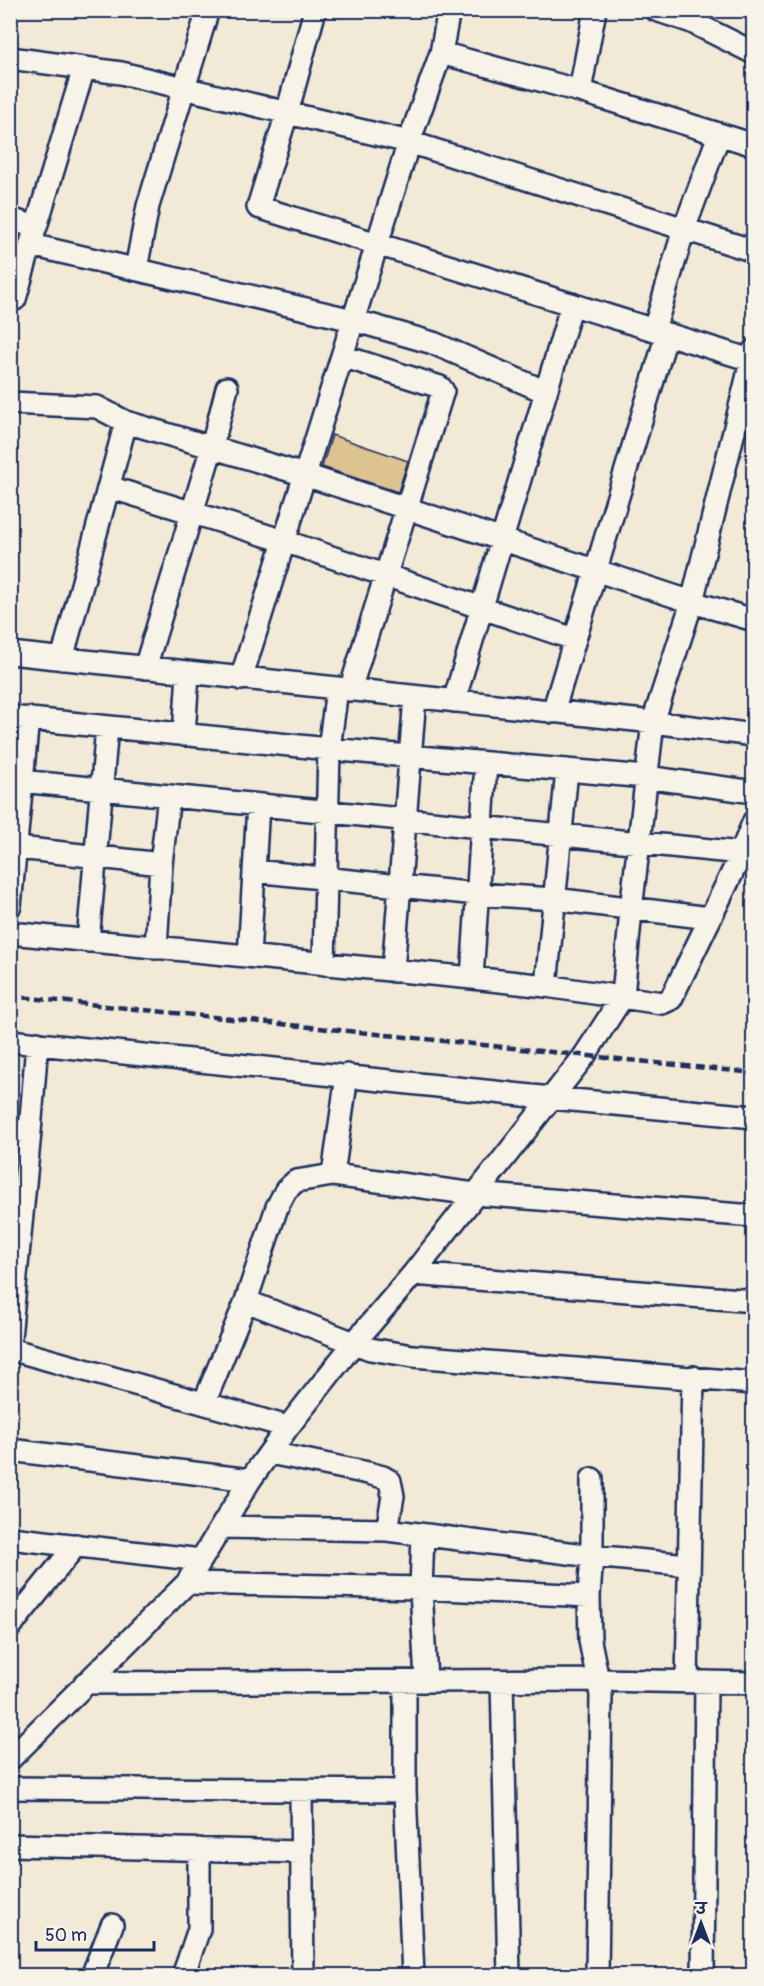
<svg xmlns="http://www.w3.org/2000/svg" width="764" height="1986" font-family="Pangolin,'Playpen Sans Deva',sans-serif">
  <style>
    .building { fill: #ddc292; stroke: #1b2f5e; stroke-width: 1.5 }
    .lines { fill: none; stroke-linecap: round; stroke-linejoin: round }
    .minor-casing { stroke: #1b2f5e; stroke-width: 26 }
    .minor { stroke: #f7f3e8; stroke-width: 21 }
    .rail { stroke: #1b2f5e; stroke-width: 4.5; stroke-dasharray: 9 4.5; stroke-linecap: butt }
  </style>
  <rect width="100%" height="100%" fill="#f2e9d7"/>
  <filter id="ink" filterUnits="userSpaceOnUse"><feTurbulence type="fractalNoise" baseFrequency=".0167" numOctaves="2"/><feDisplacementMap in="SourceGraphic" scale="12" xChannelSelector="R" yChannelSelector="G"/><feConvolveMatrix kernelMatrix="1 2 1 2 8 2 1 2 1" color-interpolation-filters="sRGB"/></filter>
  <g filter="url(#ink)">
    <path class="building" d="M 332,435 L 408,461 L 398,492 L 322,467 Z"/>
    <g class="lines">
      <defs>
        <path id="minor" d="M 315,10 L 287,113 L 258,207 L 754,361
          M 656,10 L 692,22 L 754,53
          M 441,53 L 580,91 L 754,145
          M 10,58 L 121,73 L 409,142 L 754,251
          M 580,91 L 595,10
          M 10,219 L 36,227 L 84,68
          M 31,245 L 353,320 L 433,343 L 546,392
          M 136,269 L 148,206 L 208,10
          M 15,299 L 34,233
          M 654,330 L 684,229 L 719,135
          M 342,356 L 440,387 L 443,391 L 350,690
          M 10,403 L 97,407 L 126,422 L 305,475 L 692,602 L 754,620
          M 109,487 L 284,541 L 574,639
          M 10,653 L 653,722 L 754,735
          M 62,659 L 126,422
          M 145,668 L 212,447 L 227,388
          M 241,679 L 409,142 L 441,53 L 449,10
          M 454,701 L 572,304
          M 553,712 L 667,334
          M 10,717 L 329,749 L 646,777 L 754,792
          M 184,735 L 188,673
          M 10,780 L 741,853
          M 10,847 L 161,864
          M 254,871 L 477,894 L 554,899 L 710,918
          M 10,906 L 28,718
          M 10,933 L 472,978 L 546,986 L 662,1003 L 671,999 L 735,867 L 754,821
          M 88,941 L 107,727
          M 156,948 L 161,864 L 169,796
          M 249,956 L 258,805
          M 324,964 L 329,749 L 337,689
          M 393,971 L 415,697
          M 472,978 L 486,763
          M 546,986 L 567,770
          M 10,1041 L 551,1098 L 754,1117
          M 10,1130 L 30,1132 L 37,1043
          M 333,1175 L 347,1075
          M 413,1274 L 754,1301
          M 246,1301 L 370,1349 L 413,1356 L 754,1383
          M 10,1338 L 30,1132
          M 10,1349 L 288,1427
          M 204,1403 L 246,1301 L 277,1207 L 286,1190 L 296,1181 L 333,1175 L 475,1194 L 754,1216
          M 10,1450 L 250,1480
          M 270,1453 L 368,1473 L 383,1477 L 390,1481 L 393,1496 L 387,1530
          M 592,1479 L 592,1556 L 589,1596 L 590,1641 L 601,1695 L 597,1976
          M 222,1527 L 387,1530 L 592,1556 L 688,1565
          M 423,1535 L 421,1588 L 589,1596
          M 10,1538 L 201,1560
          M 187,1583 L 421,1588 L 426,1681
          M 10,1627 L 76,1545
          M 502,1681 L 509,1976
          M 687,1681 L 693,1377
          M 405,1682 L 405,1791 L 413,1976
          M 85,1683 L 599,1680 L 754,1683
          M 10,1759 L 187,1583 L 250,1480 L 288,1427 L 354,1343 L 413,1274 L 585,1055 L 623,996 L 631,910 L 653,722 L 692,602 L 754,350
          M 10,1788 L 405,1791
          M 301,1791 L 303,1976
          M 10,1845 L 301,1852
          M 92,1976 L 112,1925
          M 183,1976 L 199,1929 L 199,1849
          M 703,1976 L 706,1682"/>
      </defs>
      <use href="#minor" class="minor-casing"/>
      <use href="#minor" class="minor"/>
      <path class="rail" d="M 10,996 L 754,1073"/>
    </g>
  </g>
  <rect width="764" height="1986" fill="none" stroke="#f7f3e8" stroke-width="36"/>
  <rect x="18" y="18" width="728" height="1950" fill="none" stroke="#1b2f5e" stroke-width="2" filter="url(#ink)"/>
  <g transform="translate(701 1923)" stroke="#f7f3e8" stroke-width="4.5" paint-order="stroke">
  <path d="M0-4.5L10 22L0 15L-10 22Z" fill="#1b2f5e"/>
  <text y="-9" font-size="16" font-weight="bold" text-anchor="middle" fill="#1b2f5e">उ</text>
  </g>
  <path d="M36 1941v9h118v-9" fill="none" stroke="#1b2f5e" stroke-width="3"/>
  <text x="45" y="1941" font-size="18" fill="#1b2f5e" stroke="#f7f3e8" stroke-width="4.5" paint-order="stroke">50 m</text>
</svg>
